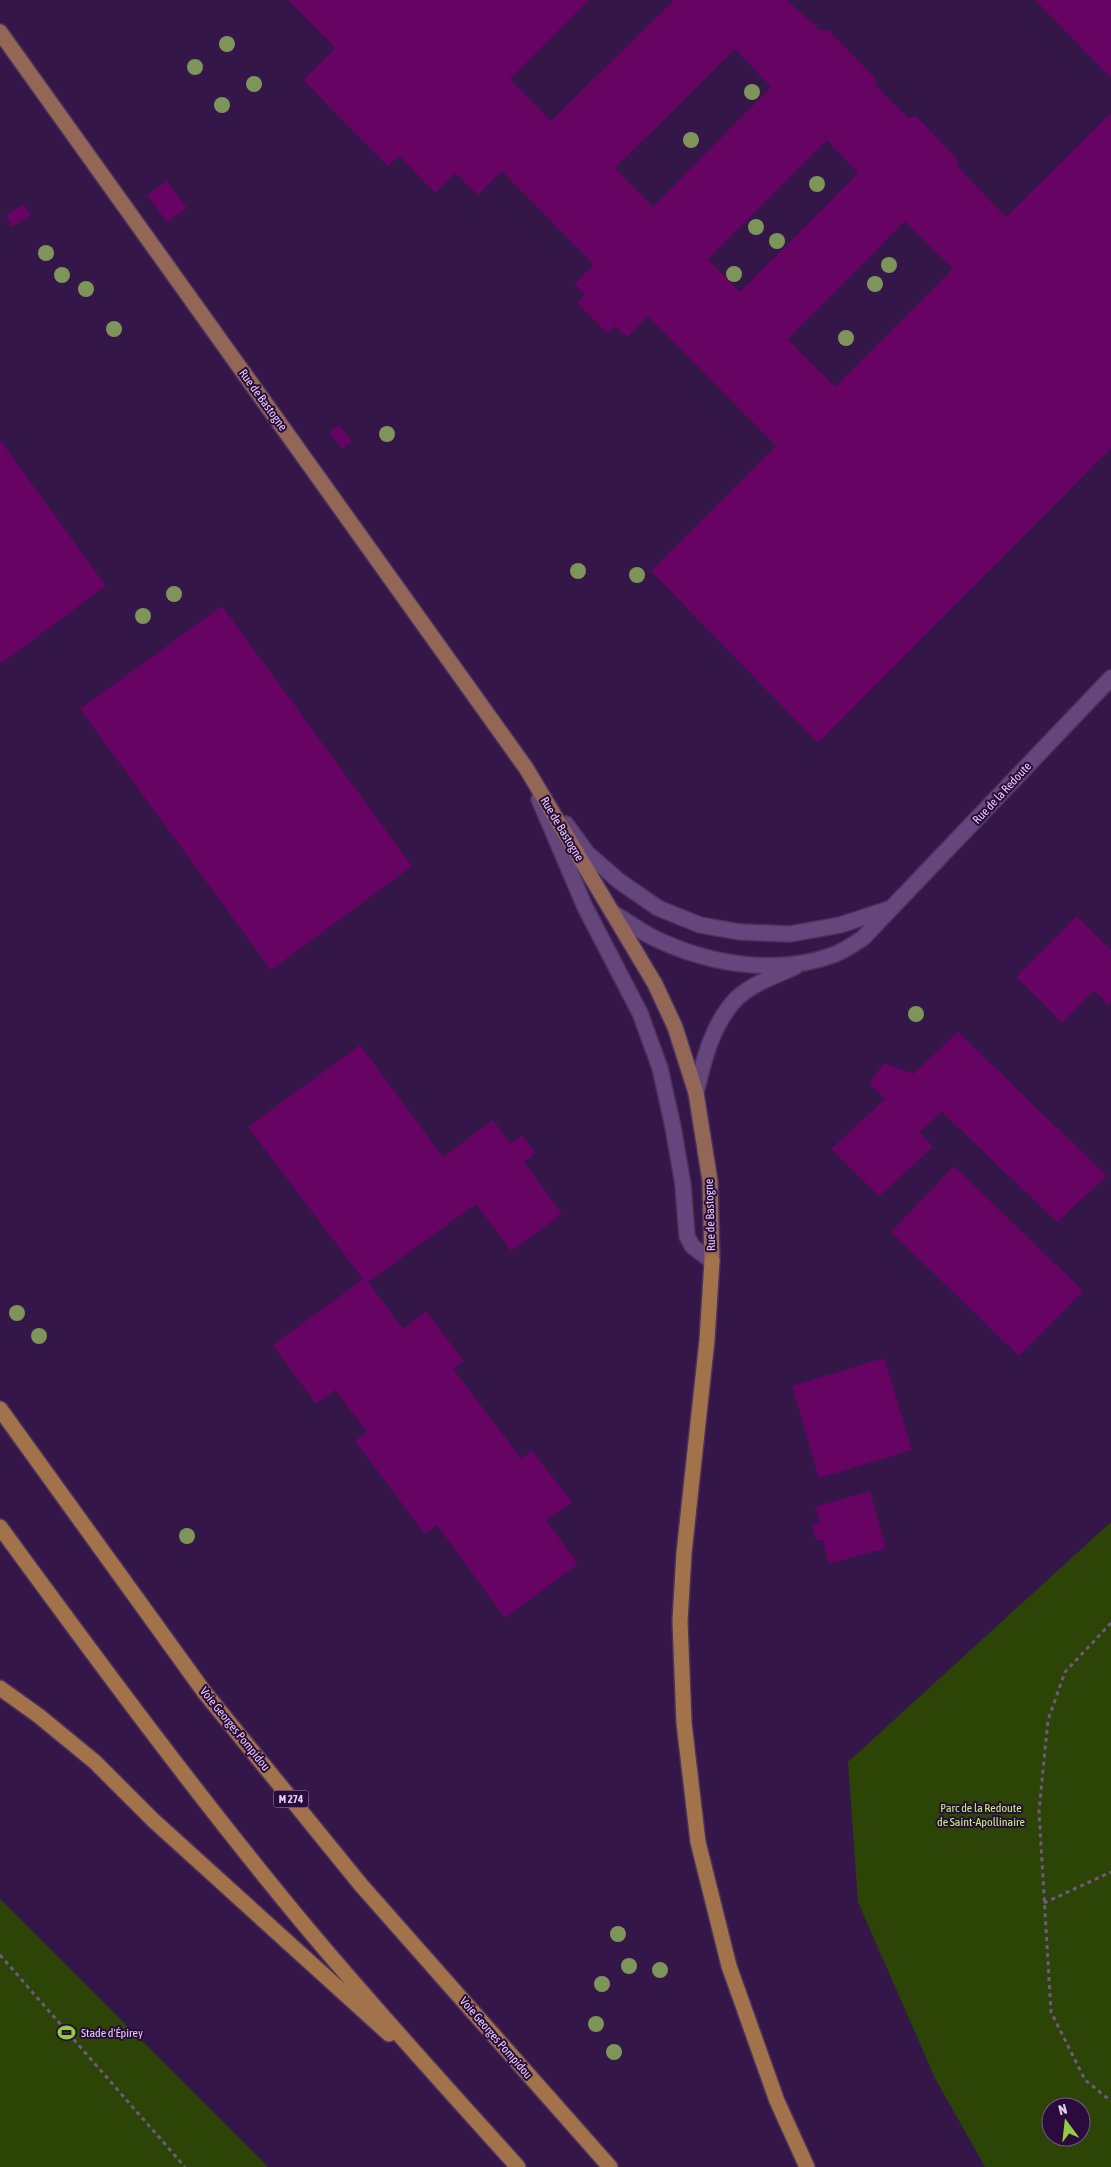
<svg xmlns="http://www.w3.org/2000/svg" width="1111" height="2167" font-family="'Asap Condensed',sans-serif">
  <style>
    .green { fill: #2c4507; fill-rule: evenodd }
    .building { fill: #660363; fill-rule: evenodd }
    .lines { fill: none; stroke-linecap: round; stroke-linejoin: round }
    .minor-casing { stroke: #4b325c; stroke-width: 18 }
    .primary-casing { stroke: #4b325c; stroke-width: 18 }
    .trunk-casing { stroke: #4b325c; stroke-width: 18 }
    .path { stroke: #715783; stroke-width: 3; stroke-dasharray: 4 4; stroke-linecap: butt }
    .minor { stroke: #64457c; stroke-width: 15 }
    .primary { stroke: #926756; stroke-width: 15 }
    .trunk { stroke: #a2724a; stroke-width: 15 }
    .tree { fill: #7e955a }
    .labels { text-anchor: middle; stroke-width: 4; stroke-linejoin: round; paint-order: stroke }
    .shield { fill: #2b0a3e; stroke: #aa94ba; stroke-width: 1 }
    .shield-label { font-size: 11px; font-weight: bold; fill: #e0cfef }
    .street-label { font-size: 12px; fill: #e0cfef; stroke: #2b0a3e }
    .park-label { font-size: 12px; fill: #bafd68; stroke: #2b0a3e }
    .poi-label { font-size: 12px; fill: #e0cfef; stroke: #2b0a3e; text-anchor: start }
  </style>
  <rect width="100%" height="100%" fill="#351649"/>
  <path class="green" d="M 1111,1522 L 1111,2167 L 985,2167 L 935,2078 L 858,1902 L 848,1762 ZM 1051,2107 L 1081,2107 L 1081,2137 L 1051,2137 Z
    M 0,1899 L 268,2167 L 0,2167 Z"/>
  <path class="building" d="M 288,0 L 589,0 L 510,79 L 551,121 L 674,0 L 787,0 L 821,31 L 828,30 L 875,78 L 877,87 L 908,118 L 916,116 L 958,160 L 957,166 L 1006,217 L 1111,113 L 1111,448 L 818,743 L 651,571 L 776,446 L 648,316 L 627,337 L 615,326 L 607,333 L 577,303 L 585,295 L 574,284 L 594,265 L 502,171 L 478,195 L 455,173 L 435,193 L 400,156 L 388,166 L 303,80 L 335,48 ZM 735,49 L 771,87 L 653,207 L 615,168 ZM 827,140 L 858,173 L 740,292 L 708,259 ZM 905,221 L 953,269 L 835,387 L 788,339 Z
    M 1035,0 L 1111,0 L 1111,78 L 1075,41 Z
    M 167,181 L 187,208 L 167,222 L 147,195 Z
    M 23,204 L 31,215 L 12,227 L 6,215 Z
    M 339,425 L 352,442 L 342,449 L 329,432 Z
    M 0,440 L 106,586 L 0,664 Z
    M 222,606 L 412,866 L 271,970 L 80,709 Z
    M 1077,916 L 1111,950 L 1111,1002 L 1108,1005 L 1094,990 L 1062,1023 L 1016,977 Z
    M 958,1032 L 1107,1176 L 1057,1222 L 942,1112 L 919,1132 L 933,1147 L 879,1196 L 831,1149 L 885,1099 L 869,1083 L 884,1063 L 913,1074 Z
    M 360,1045 L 443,1157 L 493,1120 L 510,1144 L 522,1135 L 535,1153 L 524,1162 L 562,1214 L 511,1251 L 476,1204 L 368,1282 L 403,1329 L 426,1311 L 464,1361 L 453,1369 L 521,1458 L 532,1451 L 572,1502 L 546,1520 L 578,1564 L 505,1618 L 437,1525 L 425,1534 L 355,1441 L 367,1432 L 335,1390 L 316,1404 L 273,1345 L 363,1279 L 248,1127 Z
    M 954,1166 L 1083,1291 L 1019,1356 L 891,1232 Z
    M 884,1358 L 912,1450 L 819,1478 L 792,1386 Z
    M 870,1491 L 886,1548 L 829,1564 L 823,1540 L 816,1540 L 812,1525 L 820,1523 L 815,1507 Z"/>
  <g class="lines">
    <defs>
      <path id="minor" d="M 539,799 L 585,907 L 640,1013 L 660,1068 L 673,1127 L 683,1185 L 687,1236 L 692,1246 L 712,1261
        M 566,824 L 587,853 L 619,881 L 658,908 L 700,925 L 740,932 L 790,934 L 840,925 L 889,909
        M 612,912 C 626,921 640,931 654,938 C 708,964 776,976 833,955 C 844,951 854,944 863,938 L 1111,678
        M 696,1093 C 704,1059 712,1024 737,998 C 752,984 777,975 795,967"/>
      <path id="primary" d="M 0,32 L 526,768 L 655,984 L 675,1027 L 696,1093 L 710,1181 L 712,1261"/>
      <path id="trunk" d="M 712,1261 L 707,1340 L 684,1553 L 680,1621 L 684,1723 L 698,1842 L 729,1966 L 777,2101 L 807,2167
        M 0,1409 L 205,1693 L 361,1885 L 610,2167
        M 0,1527 C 98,1661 196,1794 302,1922 C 371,2005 445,2086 518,2167
        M 0,1688 L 39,1716 L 95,1762 L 153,1820 L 389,2034"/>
    </defs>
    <use href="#minor" class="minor-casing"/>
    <use href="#primary" class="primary-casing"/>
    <use href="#trunk" class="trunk-casing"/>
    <path class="path" d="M 1111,1623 L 1065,1672 L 1048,1720 L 1039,1811 L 1051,2012 L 1085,2080 L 1111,2101
      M 1044,1903 L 1111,1872
      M 0,1955 L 185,2167"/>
    <use href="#minor" class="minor"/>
    <use href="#primary" class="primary"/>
    <use href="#trunk" class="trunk"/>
  </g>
  <g class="tree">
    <circle cx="227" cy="44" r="8"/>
    <circle cx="195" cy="67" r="8"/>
    <circle cx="254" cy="84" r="8"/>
    <circle cx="752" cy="92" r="8"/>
    <circle cx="222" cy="105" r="8"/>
    <circle cx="691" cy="140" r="8"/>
    <circle cx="817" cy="184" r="8"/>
    <circle cx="756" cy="227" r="8"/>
    <circle cx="777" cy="241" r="8"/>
    <circle cx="46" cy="253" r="8"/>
    <circle cx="889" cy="265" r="8"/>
    <circle cx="734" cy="274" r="8"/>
    <circle cx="62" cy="275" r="8"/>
    <circle cx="875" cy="284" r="8"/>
    <circle cx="86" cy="289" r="8"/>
    <circle cx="114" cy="329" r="8"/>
    <circle cx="846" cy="338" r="8"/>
    <circle cx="387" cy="434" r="8"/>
    <circle cx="578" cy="571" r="8"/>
    <circle cx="637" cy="575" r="8"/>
    <circle cx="174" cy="594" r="8"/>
    <circle cx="143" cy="616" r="8"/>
    <circle cx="916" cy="1014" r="8"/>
    <circle cx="17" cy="1313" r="8"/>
    <circle cx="39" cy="1336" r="8"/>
    <circle cx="187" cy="1536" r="8"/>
    <circle cx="618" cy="1934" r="8"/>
    <circle cx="629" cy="1966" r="8"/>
    <circle cx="660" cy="1970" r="8"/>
    <circle cx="602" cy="1984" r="8"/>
    <circle cx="596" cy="2024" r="8"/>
    <circle cx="614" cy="2052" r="8"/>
  </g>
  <defs>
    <symbol id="stadium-bare" viewBox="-9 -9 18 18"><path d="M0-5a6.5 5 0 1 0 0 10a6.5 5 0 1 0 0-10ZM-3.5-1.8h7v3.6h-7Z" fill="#91cd40" stroke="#2b0a3e" stroke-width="2.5" paint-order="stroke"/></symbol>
  </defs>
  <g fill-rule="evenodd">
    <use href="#stadium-bare" x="54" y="2020" width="25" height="25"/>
  </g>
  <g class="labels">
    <rect class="shield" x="273.5" y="1790.5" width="35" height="17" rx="4"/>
    <g class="shield-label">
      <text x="291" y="1803">M 274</text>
    </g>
    <g class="street-label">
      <text transform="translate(263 400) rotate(54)" y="4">Rue de Bastogne</text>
      <text transform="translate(1002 793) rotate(-47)" y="4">Rue de la Redoute</text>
      <text transform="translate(562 829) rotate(59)" y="4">Rue de Bastogne</text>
      <text transform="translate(710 1215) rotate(-92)" y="4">Rue de Bastogne</text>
      <text transform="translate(235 1729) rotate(51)" y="4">Voie Georges Pompidou</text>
      <text transform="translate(496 2038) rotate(49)" y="4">Voie Georges Pompidou</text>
    </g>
    <g class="park-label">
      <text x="981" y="1812">Parc de la Redoute<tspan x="981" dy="14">de Saint-Apollinaire</tspan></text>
    </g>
    <g class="poi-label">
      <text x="81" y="2037">Stade d'Épirey</text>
    </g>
  </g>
  <g transform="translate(1066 2122) rotate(345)"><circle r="24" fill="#2b0a3e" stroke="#735985"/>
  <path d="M0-4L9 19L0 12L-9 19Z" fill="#91cd40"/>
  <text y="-8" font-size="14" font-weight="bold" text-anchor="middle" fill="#e0cfef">N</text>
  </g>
</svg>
